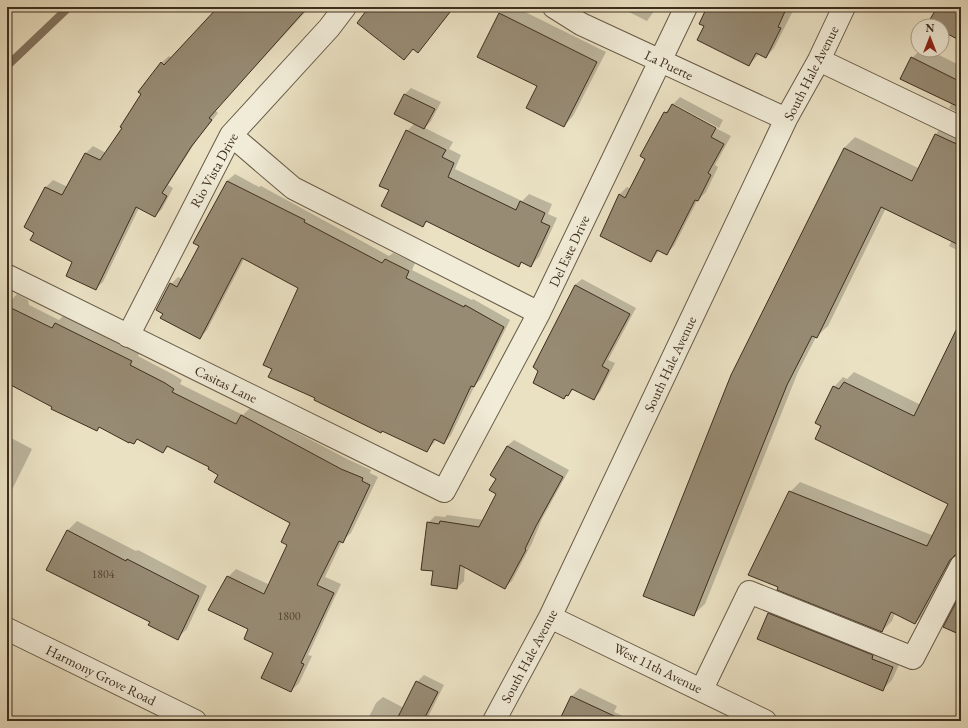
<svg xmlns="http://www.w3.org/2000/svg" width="968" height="728" font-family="'EB Garamond',serif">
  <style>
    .shadow { fill: #0003 }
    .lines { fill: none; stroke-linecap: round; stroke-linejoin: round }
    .stream { stroke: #817560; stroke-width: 8 }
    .building { fill: #978b74; stroke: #3d2e1f }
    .minor-casing { stroke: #685b48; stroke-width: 24 }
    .minor { stroke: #f1ecd8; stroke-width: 22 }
    .labels { text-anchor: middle; stroke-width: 3; stroke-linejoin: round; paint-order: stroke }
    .number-label { font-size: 12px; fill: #544534 }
    .street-label { font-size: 14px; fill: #3d2e1f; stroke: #f1ecd8 }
  </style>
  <rect width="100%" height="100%" fill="#eae1c3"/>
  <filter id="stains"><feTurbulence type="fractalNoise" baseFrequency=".005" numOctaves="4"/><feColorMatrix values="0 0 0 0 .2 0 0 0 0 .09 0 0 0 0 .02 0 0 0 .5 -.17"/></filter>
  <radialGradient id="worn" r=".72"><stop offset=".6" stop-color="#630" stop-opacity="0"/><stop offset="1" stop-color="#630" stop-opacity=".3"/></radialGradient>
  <path class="shadow" d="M 216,7 L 310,7 L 215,110 L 218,113 L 198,138 L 168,185 L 173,188 L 162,209 L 155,216 L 139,208 L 103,282 L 95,289 L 74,261 L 35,232 L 25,227 L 46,187 L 53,180 L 68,187 L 86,153 L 93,146 L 106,153 L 123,128 L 161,63 L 169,56 L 172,58 L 217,10 L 215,8 Z
    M 507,7 L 515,7 L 606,52 L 573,116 L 564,126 L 538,86 L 500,14 Z
    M 619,7 L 657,7 L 647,21 Z
    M 708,7 L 795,7 L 774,48 L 766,57 L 759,54 L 749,65 L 706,26 Z
    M 920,50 L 929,50 L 961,66 L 961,114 L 949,108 L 952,103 L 912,58 Z
    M 411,88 L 441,102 L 431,121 L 425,128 L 453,142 L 449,149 L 461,155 L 455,169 L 522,201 L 529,194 L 552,204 L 548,214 L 557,218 L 539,257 L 531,265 L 523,261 L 519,265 L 428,221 L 423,225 L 390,190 L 407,131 L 415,123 L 405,94 Z
    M 680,97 L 723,120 L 719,128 L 674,104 L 673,106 L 731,136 L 715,165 L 718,167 L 706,192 L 697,201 L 674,246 L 666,254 L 660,250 L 651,261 L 619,195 L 627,187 L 631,189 L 665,113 Z
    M 949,120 L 961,125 L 961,252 L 949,246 L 952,240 L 886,208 L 828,326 L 816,337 L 798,372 L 705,604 L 693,615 L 844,148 L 855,137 L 920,169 L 938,131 Z
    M 235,174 L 259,187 L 261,186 L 389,256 L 393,253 L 415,263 L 412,270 L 472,300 L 473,299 L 510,320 L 481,379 L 475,385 L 451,435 L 444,443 L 437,439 L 427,451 L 317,398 L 273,368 L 300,287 L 244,259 L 207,330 L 200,338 L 164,313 L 171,284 L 178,277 L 183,279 L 200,245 L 227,181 Z
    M 582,279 L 636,308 L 608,360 L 615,363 L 600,392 L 594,399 L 574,389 L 564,398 L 575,285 Z
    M 17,294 L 28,300 L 29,305 L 59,320 L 64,315 L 140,352 L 138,356 L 174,375 L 182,380 L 180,384 L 243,415 L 250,408 L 349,460 L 371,470 L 370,473 L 378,477 L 351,533 L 342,541 L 325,577 L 341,584 L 308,655 L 312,656 L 299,683 L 291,691 L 275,652 L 249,629 L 228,577 L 236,569 L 270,585 L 289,545 L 291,522 L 211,467 L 169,446 L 163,452 L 138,438 L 134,443 L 100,427 L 97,429 L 7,382 L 7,305 Z
    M 961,323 L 961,553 L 957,554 L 925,613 L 915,623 L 895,613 L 892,621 L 882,631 L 790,492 L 800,482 L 934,536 L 949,503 L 823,426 L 834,387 L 843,377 L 847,379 L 854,372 L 921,405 Z
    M 11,438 L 32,449 L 7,500 L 7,443 Z
    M 514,440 L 569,470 L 542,519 L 532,543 L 512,581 L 505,587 L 465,566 L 464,581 L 457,588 L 434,570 L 428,523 L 435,516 L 445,517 L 447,515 L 484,520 L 498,493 L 497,478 L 491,475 L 507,446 Z
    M 77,521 L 136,551 L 138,550 L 207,586 L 187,629 L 177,638 L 151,621 L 67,531 Z
    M 778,604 L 902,658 L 892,680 L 883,689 L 768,614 Z
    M 424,675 L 444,685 L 426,721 L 367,721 L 376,703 L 383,697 L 404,708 L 417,682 Z
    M 580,688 L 617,706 L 614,712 L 634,721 L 559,721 L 572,696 Z"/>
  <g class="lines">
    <path class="stream" d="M 7,66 L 69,7"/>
  </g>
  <path class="building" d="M 218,7 L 308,7 L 209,118 L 212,120 L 191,147 L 162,193 L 167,196 L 155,217 L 136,207 L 96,290 L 66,276 L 72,262 L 30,240 L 34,233 L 24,227 L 45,187 L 62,195 L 85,153 L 100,160 L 122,128 L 120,127 L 141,94 L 138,92 L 161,62 L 164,65 Z
    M 369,7 L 454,7 L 418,53 L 413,49 L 404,60 L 357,23 Z
    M 707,7 L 787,7 L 778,27 L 781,28 L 766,58 L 756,53 L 749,66 L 697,40 L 704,26 L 699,24 Z
    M 937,7 L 961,7 L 961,41 L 942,31 L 942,26 L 934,26 L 928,23 Z
    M 499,13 L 597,62 L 564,127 L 526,108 L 537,86 L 477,57 Z
    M 911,57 L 961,82 L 961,108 L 900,79 Z
    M 404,94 L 435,109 L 424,129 L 394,114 Z
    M 672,104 L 716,128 L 711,137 L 724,144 L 708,173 L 711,175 L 698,201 L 695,200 L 667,255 L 657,250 L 651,262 L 600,236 L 619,194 L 625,198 L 645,159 L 640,156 L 664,112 L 667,113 Z
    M 406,130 L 446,150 L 442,157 L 454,163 L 448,177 L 516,210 L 520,201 L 545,213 L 541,222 L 550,226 L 531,267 L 521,262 L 519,267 L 426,221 L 423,227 L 381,206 L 389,190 L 379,186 Z
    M 935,134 L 961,146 L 961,246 L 881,207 L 817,338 L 812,336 L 787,385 L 694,616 L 643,596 L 731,375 L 844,148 L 912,181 Z
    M 227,181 L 305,220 L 304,222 L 382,263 L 385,259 L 409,271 L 406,278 L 464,307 L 465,305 L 504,327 L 474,387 L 471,386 L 444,444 L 434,439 L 427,452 L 382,431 L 381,433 L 314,400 L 315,398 L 268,377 L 272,369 L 263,365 L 298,288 L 242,258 L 200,339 L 160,318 L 163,314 L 156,310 L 170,283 L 177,287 L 199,246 L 193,243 Z
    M 575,285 L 630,314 L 602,366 L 609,370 L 594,400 L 572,389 L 568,396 L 566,395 L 564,399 L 533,383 L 538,371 L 533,367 Z
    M 7,306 L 52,328 L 55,323 L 132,361 L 130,365 L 165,383 L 174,389 L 172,392 L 236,424 L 241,415 L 341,469 L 363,478 L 362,481 L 370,485 L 343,543 L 339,541 L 317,585 L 334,593 L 301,663 L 304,664 L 291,692 L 261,678 L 273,653 L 244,639 L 248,629 L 208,610 L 227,576 L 264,594 L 287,545 L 281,542 L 290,523 L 214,482 L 218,475 L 208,469 L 209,467 L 167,446 L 163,453 L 137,439 L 134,444 L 129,442 L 129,443 L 99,427 L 97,431 L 51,409 L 52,407 L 7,383 Z
    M 961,320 L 961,554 L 955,555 L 950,560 L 915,624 L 891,612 L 882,632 L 777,590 L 778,587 L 748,575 L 789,491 L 927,546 L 948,504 L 815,439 L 821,426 L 815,423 L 833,386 L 839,389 L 844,382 L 914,416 Z
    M 507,446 L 563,477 L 536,526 L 525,549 L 526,550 L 505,589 L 460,565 L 457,589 L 431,585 L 433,571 L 421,570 L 427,522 L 439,524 L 440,521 L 479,527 L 496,494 L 489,490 L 496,479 L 490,475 Z
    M 67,530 L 126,561 L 127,559 L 199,596 L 178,640 L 148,625 L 150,622 L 46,570 Z
    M 961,593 L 961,635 L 943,627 Z
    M 768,613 L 873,655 L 872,659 L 893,667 L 883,691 L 757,639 Z
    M 416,681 L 438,692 L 423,721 L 396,721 Z
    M 571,696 L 625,721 L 559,721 Z"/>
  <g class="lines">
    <defs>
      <path id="minor" d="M 554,7 L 581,24 L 786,119
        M 819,60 L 961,128
        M 231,135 L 293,188 L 539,313
        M 8,276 L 444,491 L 539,313 L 686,7
        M 128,336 L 231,135 L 329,28 L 345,7
        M 550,617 L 765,721
        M 7,629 L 195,721
        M 702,689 L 749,592 L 913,658 L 961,566
        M 494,721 L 550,617 L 786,119 L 819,60 L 844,7"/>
    </defs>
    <use href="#minor" class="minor-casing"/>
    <use href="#minor" class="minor"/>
  </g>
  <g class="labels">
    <g class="number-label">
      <text x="103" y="578">1804</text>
      <text x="289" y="620">1800</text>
    </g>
    <g class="street-label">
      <text transform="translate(669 65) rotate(25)" y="5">La Puerte</text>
      <text transform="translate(811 73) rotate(-63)" y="5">South Hale Avenue</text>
      <text transform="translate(214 170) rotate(-61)" y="5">Rio Vista Drive</text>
      <text transform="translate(569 251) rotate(-65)" y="5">Del Este Drive</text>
      <text transform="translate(670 364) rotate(-65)" y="5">South Hale Avenue</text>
      <text transform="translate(226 384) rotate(26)" y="5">Casitas Lane</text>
      <text transform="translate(529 656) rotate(-62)" y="5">South Hale Avenue</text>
      <text transform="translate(658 668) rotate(26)" y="5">West 11th Avenue</text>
      <text transform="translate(101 675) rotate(26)" y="5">Harmony Grove Road</text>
    </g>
  </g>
  <rect width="968" height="728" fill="none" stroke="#eae1c3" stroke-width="24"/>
  <rect x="8" y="8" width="952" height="712" fill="none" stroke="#3d2e1f" stroke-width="2"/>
  <rect x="12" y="12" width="944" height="704" fill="none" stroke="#3d2e1f"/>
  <g transform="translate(930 38)"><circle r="19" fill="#f1ecd8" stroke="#a9a08e"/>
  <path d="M0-3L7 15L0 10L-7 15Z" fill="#8f2418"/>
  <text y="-6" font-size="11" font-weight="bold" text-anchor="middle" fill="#3d2e1f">N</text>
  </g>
  <rect width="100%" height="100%" filter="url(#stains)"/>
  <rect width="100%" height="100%" fill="url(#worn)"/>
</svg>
